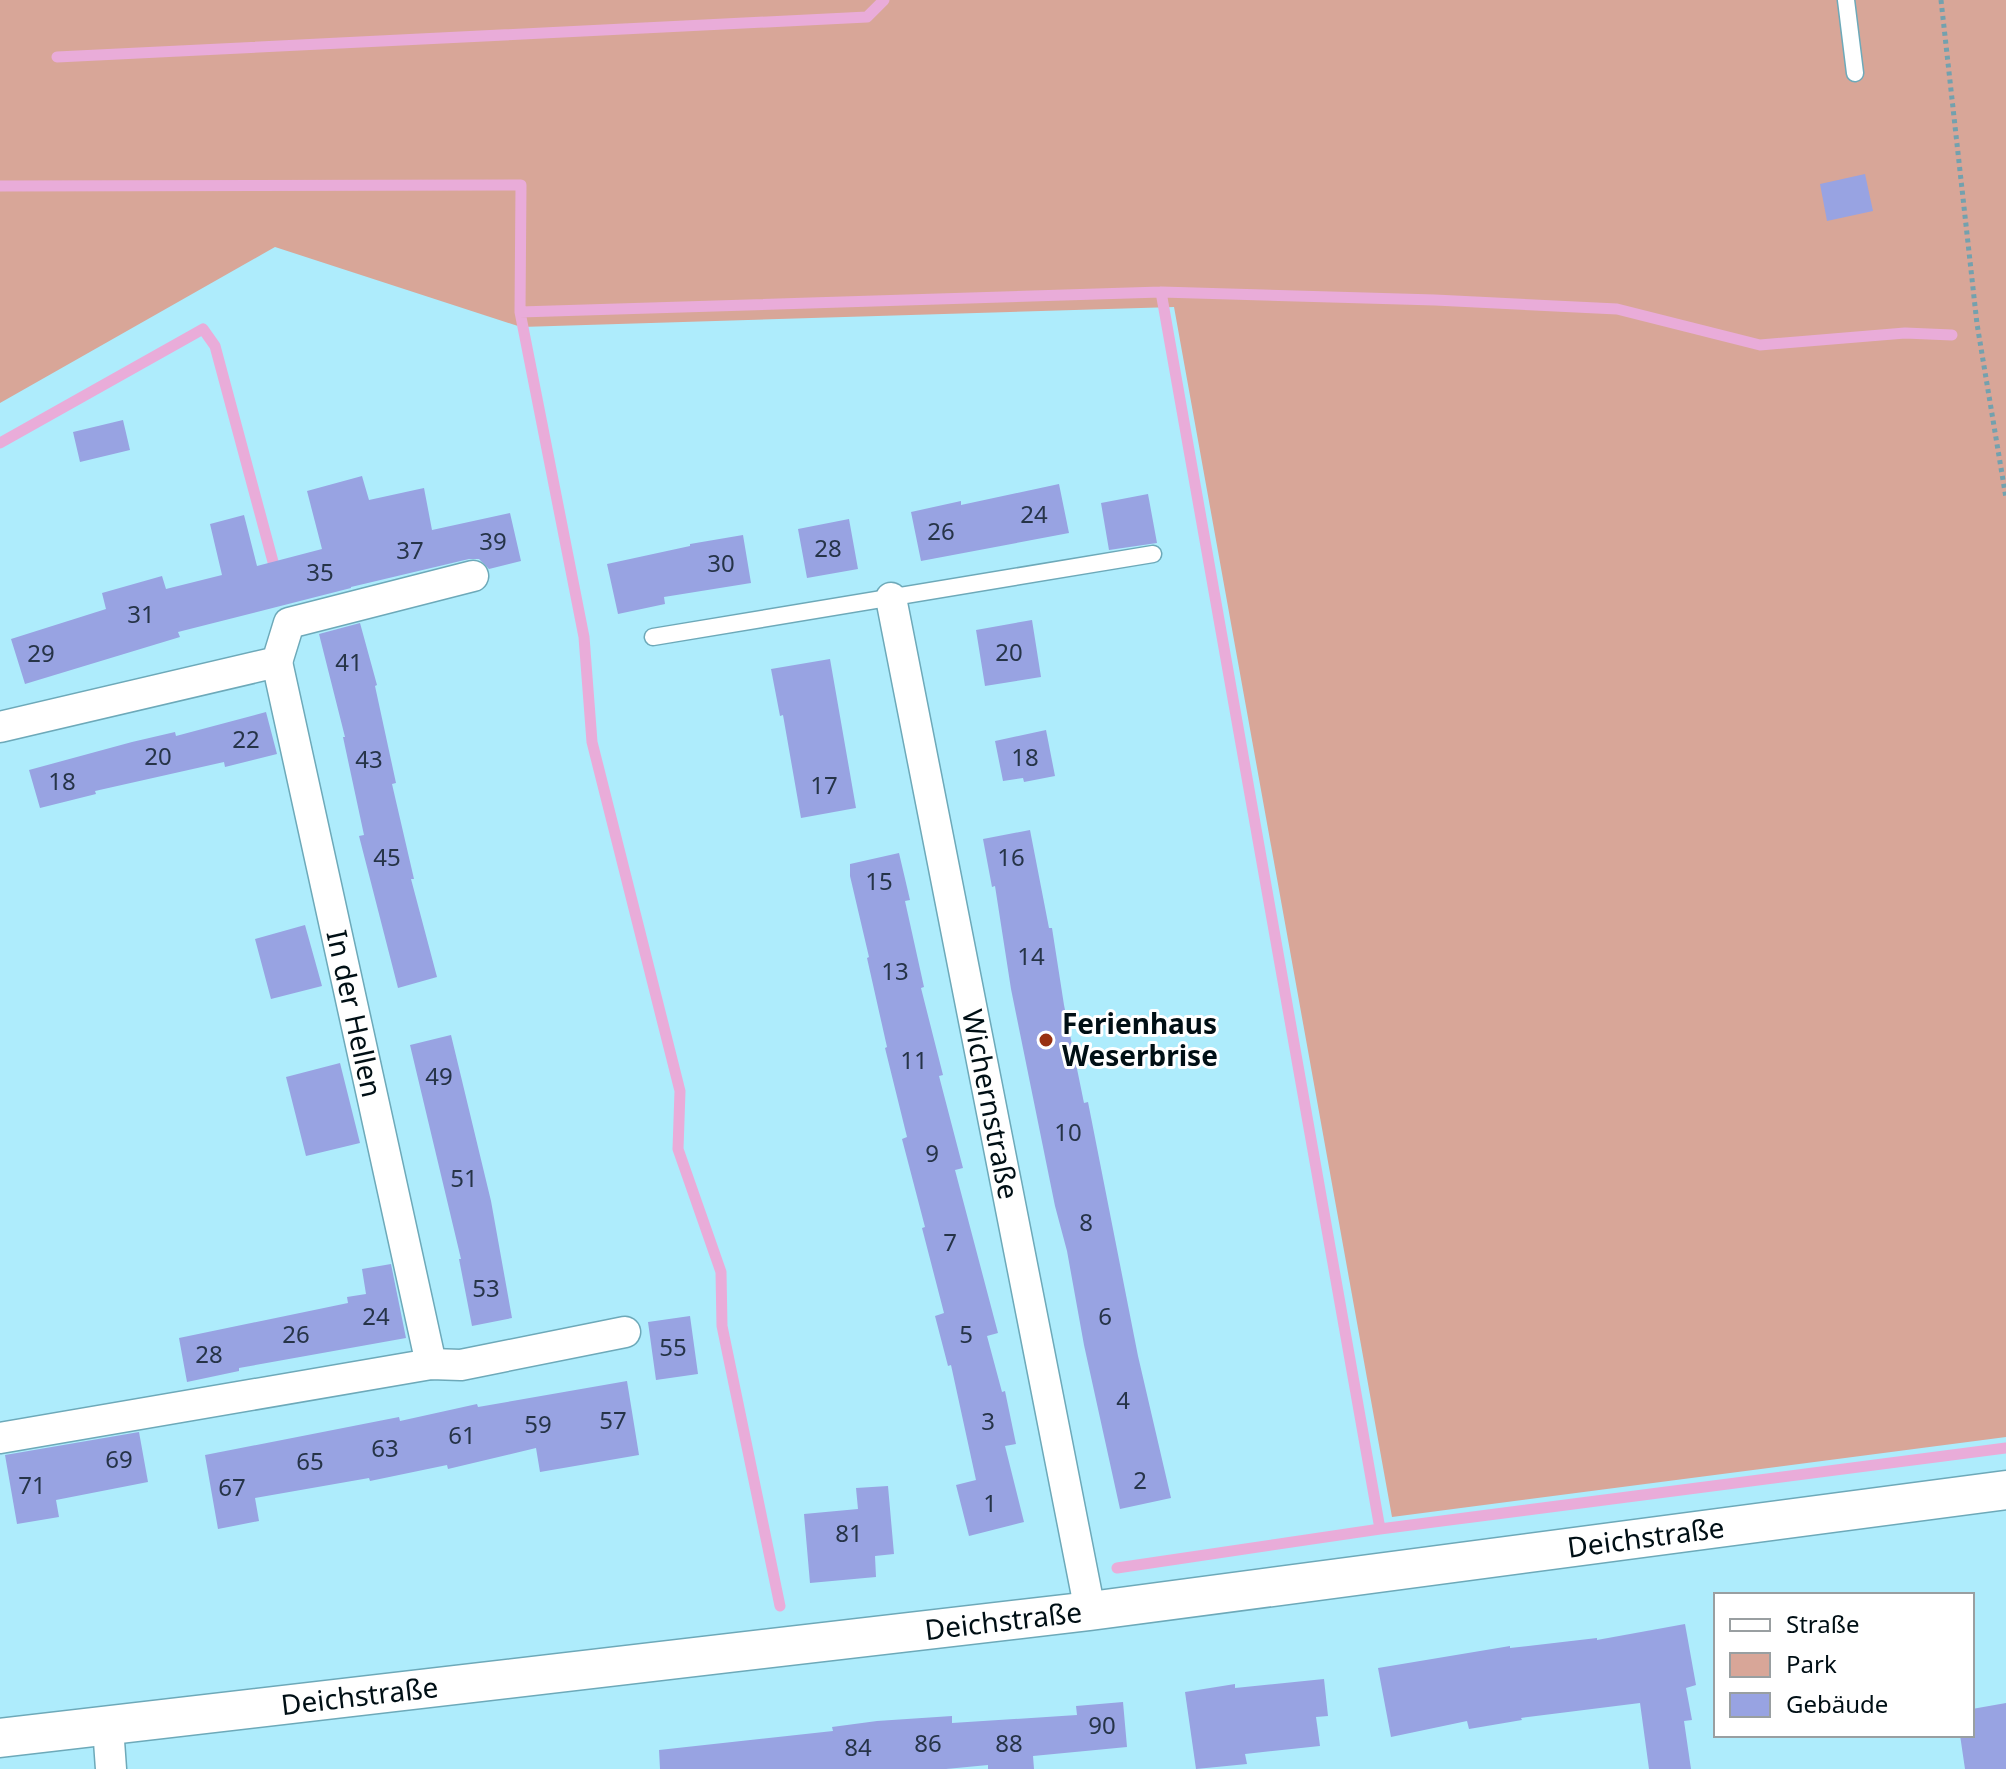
<svg xmlns="http://www.w3.org/2000/svg" width="2006" height="1769" font-family="'Noto Sans',sans-serif">
  <style>
    .green { fill: #d8a698 }
    .lines { fill: none; stroke-linecap: round; stroke-linejoin: round }
    .stream { stroke: #e9acd9; stroke-width: 11 }
    .building { fill: #98a3e2 }
    .service-casing { stroke: #6da9b9; stroke-width: 19 }
    .minor-casing { stroke: #6da9b9; stroke-width: 33 }
    .tertiary-casing { stroke: #6da9b9; stroke-width: 41 }
    .path { stroke: #73a1ae; stroke-width: 5; stroke-dasharray: 4 4; stroke-linecap: butt }
    .service { stroke: #fff; stroke-width: 16 }
    .minor { stroke: #fff; stroke-width: 30 }
    .tertiary { stroke: #fff; stroke-width: 38 }
    .poi-dot { fill: #983112; stroke: #fff; stroke-width: 3 }
    .labels { text-anchor: middle; stroke-width: 6; stroke-linejoin: round; paint-order: stroke }
    .number-label { font-size: 24px; fill: #263448 }
    .street-label { font-size: 28px; fill: #000f15; stroke: #fff }
    .poi-label { font-size: 28px; font-weight: bold; fill: #000f15; stroke: #fff; text-anchor: start }
  </style>
  <rect width="100%" height="100%" fill="#aeecfc"/>
  <path class="green" d="M 0,0 L 2006,0 L 2006,1437 L 1392,1517 L 1174,307 L 521,327 L 275,247 L 0,403 Z"/>
  <g class="lines">
    <path class="stream" d="M 57,57 L 867,17 L 884,0
      M 0,186 L 521,185 L 520,312 L 584,637 L 592,742 L 680,1091 L 678,1149 L 721,1272 L 722,1326 L 780,1606
      M 1161,292 L 1380,1529 L 2006,1448
      M 520,312 L 1161,292 L 1435,300 L 1617,309 L 1760,345 L 1905,333 L 1952,335
      M 0,443 L 203,329 L 215,346 L 276,573
      M 1117,1568 L 1380,1529"/>
  </g>
  <path class="building" d="M 1865,174 L 1873,211 L 1827,221 L 1820,184 Z
    M 123,420 L 130,450 L 80,462 L 73,432 Z
    M 362,476 L 369,500 L 424,488 L 432,530 L 510,513 L 521,561 L 489,569 L 479,559 L 469,559 L 351,587 L 351,588 L 178,632 L 180,637 L 25,684 L 11,639 L 106,609 L 102,593 L 162,576 L 166,589 L 222,575 L 210,524 L 244,515 L 257,566 L 322,549 L 307,491 Z
    M 1059,484 L 1069,533 L 921,561 L 911,512 L 961,501 L 961,505 Z
    M 1148,494 L 1157,543 L 1109,550 L 1101,503 Z
    M 849,519 L 858,569 L 807,578 L 798,529 Z
    M 743,535 L 751,583 L 664,597 L 665,604 L 618,614 L 607,564 L 690,546 L 690,544 Z
    M 1032,620 L 1041,677 L 985,686 L 976,630 Z
    M 360,623 L 377,685 L 375,686 L 396,783 L 392,784 L 414,879 L 411,879 L 437,977 L 398,988 L 359,836 L 364,835 L 343,737 L 345,737 L 319,634 Z
    M 830,659 L 856,808 L 801,818 L 783,715 L 780,716 L 771,669 Z
    M 266,712 L 277,754 L 225,767 L 224,762 L 95,791 L 96,794 L 40,808 L 29,770 L 132,742 L 175,732 L 176,736 Z
    M 1046,730 L 1055,776 L 1024,782 L 1023,778 L 1003,781 L 995,741 Z
    M 1030,830 L 1049,928 L 1052,928 L 1064,1005 L 1084,1103 L 1088,1102 L 1138,1356 L 1171,1498 L 1120,1509 L 1084,1345 L 1067,1251 L 1055,1206 L 1011,989 L 995,886 L 992,887 L 983,839 Z
    M 899,853 L 910,900 L 905,901 L 924,987 L 921,988 L 943,1075 L 939,1076 L 963,1168 L 955,1170 L 998,1333 L 987,1336 L 1002,1392 L 1005,1391 L 1016,1444 L 1005,1446 L 1024,1522 L 969,1536 L 956,1485 L 976,1480 L 951,1365 L 948,1366 L 935,1316 L 944,1313 L 922,1228 L 925,1227 L 902,1139 L 907,1137 L 885,1048 L 887,1047 L 867,958 L 869,957 L 850,876 L 850,864 Z
    M 305,925 L 322,986 L 271,999 L 255,939 Z
    M 451,1035 L 491,1201 L 512,1318 L 472,1326 L 459,1259 L 461,1259 L 410,1045 Z
    M 340,1063 L 360,1143 L 306,1156 L 286,1077 Z
    M 391,1264 L 406,1338 L 239,1368 L 239,1371 L 187,1382 L 179,1338 L 348,1303 L 347,1297 L 366,1294 L 362,1269 Z
    M 690,1316 L 698,1374 L 656,1380 L 648,1322 Z
    M 627,1381 L 639,1455 L 540,1472 L 536,1448 L 448,1469 L 447,1465 L 370,1481 L 369,1478 L 255,1498 L 259,1521 L 218,1529 L 205,1455 L 399,1417 L 400,1421 L 477,1404 L 478,1407 Z
    M 139,1432 L 148,1482 L 56,1500 L 59,1517 L 17,1524 L 5,1455 Z
    M 888,1486 L 894,1554 L 875,1556 L 876,1577 L 810,1583 L 804,1514 L 858,1509 L 856,1488 Z
    M 1685,1624 L 1696,1685 L 1686,1688 L 1692,1720 L 1684,1721 L 1691,1769 L 1649,1769 L 1640,1703 L 1521,1718 L 1522,1720 L 1469,1729 L 1467,1721 L 1391,1737 L 1378,1668 L 1510,1646 L 1510,1648 L 1597,1638 L 1597,1640 Z
    M 1324,1679 L 1328,1716 L 1316,1717 L 1320,1746 L 1245,1754 L 1247,1764 L 1196,1769 L 1185,1692 L 1235,1684 L 1235,1688 Z
    M 1123,1702 L 1127,1747 L 1033,1756 L 1034,1769 L 988,1769 L 988,1765 L 946,1769 L 660,1769 L 659,1750 L 833,1731 L 832,1727 L 877,1721 L 952,1716 L 952,1723 L 1077,1715 L 1076,1706 Z
    M 2006,1703 L 2006,1769 L 1965,1769 L 1960,1735 L 1972,1735 L 1972,1709 Z"/>
  <g class="lines">
    <defs>
      <path id="service" d="M 1846,0 L 1855,73
        M 653,637 L 1153,554"/>
      <g id="minor">
        <path id="s1" d="M 891,598 L 1090,1611"/>
        <path id="s2" d="M 277,662 L 431,1364"/>
        <path d="M 0,727 L 277,662 L 289,623 L 473,576"/>
        <path d="M 0,1438 L 431,1364 L 461,1365 L 625,1332"/>
        <path d="M 108,1727 L 111,1769"/>
      </g>
      <g id="tertiary">
        <path id="s3" d="M 0,1738 L 1090,1611 L 2006,1490"/>
      </g>
    </defs>
    <use href="#service" class="service-casing"/>
    <use href="#minor" class="minor-casing"/>
    <use href="#tertiary" class="tertiary-casing"/>
    <path class="path" d="M 1941,0 L 1977,324 L 2006,498"/>
    <use href="#service" class="service"/>
    <use href="#minor" class="minor"/>
    <use href="#tertiary" class="tertiary"/>
  </g>
  <circle class="poi-dot" cx="1046" cy="1040" r="8"/>
  <g class="labels">
    <g class="number-label">
      <text x="1034" y="523">24</text>
      <text x="941" y="540">26</text>
      <text x="493" y="550">39</text>
      <text x="828" y="557">28</text>
      <text x="410" y="559">37</text>
      <text x="721" y="572">30</text>
      <text x="320" y="581">35</text>
      <text x="141" y="623">31</text>
      <text x="1009" y="661">20</text>
      <text x="41" y="662">29</text>
      <text x="349" y="671">41</text>
      <text x="246" y="748">22</text>
      <text x="158" y="765">20</text>
      <text x="1025" y="766">18</text>
      <text x="369" y="768">43</text>
      <text x="62" y="790">18</text>
      <text x="824" y="794">17</text>
      <text x="387" y="866">45</text>
      <text x="1011" y="866">16</text>
      <text x="879" y="890">15</text>
      <text x="1031" y="965">14</text>
      <text x="895" y="980">13</text>
      <text x="914" y="1069">11</text>
      <text x="439" y="1085">49</text>
      <text x="1068" y="1141">10</text>
      <text x="932" y="1162">9</text>
      <text x="464" y="1187">51</text>
      <text x="1086" y="1231">8</text>
      <text x="950" y="1251">7</text>
      <text x="486" y="1297">53</text>
      <text x="376" y="1325">24</text>
      <text x="1105" y="1325">6</text>
      <text x="296" y="1343">26</text>
      <text x="966" y="1343">5</text>
      <text x="673" y="1356">55</text>
      <text x="209" y="1363">28</text>
      <text x="1123" y="1409">4</text>
      <text x="613" y="1429">57</text>
      <text x="988" y="1430">3</text>
      <text x="538" y="1433">59</text>
      <text x="462" y="1444">61</text>
      <text x="385" y="1457">63</text>
      <text x="119" y="1468">69</text>
      <text x="310" y="1470">65</text>
      <text x="1140" y="1489">2</text>
      <text x="32" y="1494">71</text>
      <text x="232" y="1496">67</text>
      <text x="990" y="1512">1</text>
      <text x="849" y="1542">81</text>
      <text x="1102" y="1734">90</text>
      <text x="928" y="1752">86</text>
      <text x="1009" y="1752">88</text>
      <text x="858" y="1756">84</text>
    </g>
    <g class="street-label">
      <text dy="10" stroke="none"><textPath href="#s2" startOffset="360">In der Hellen</textPath></text>
      <text dy="10" stroke="none"><textPath href="#s1" startOffset="516">Wichernstraße</textPath></text>
      <text dy="10" stroke="none"><textPath href="#s3" startOffset="1658">Deichstraße</textPath></text>
      <text dy="10" stroke="none"><textPath href="#s3" startOffset="1010">Deichstraße</textPath></text>
      <text dy="10" stroke="none"><textPath href="#s3" startOffset="362">Deichstraße</textPath></text>
    </g>
    <g class="poi-label">
      <text x="1062" y="1034">Ferienhaus<tspan x="1062" dy="32">Weserbrise</tspan></text>
    </g>
  </g>
  <rect x="1714" y="1593" width="260" height="144" fill="#ffffff" stroke="#999fa1" stroke-width="2"/>
  <rect x="1730" y="1619" width="40" height="12" fill="#ffffff" stroke="#999fa1" stroke-width="2"/>
  <text x="1786" y="1633" font-size="24" fill="#000f15">Straße</text>
  <rect x="1730" y="1653" width="40" height="24" fill="#d8a698" stroke="#999fa1" stroke-width="2"/>
  <text x="1786" y="1673" font-size="24" fill="#000f15">Park</text>
  <rect x="1730" y="1693" width="40" height="24" fill="#98a3e2" stroke="#999fa1" stroke-width="2"/>
  <text x="1786" y="1713" font-size="24" fill="#000f15">Gebäude</text>
</svg>
